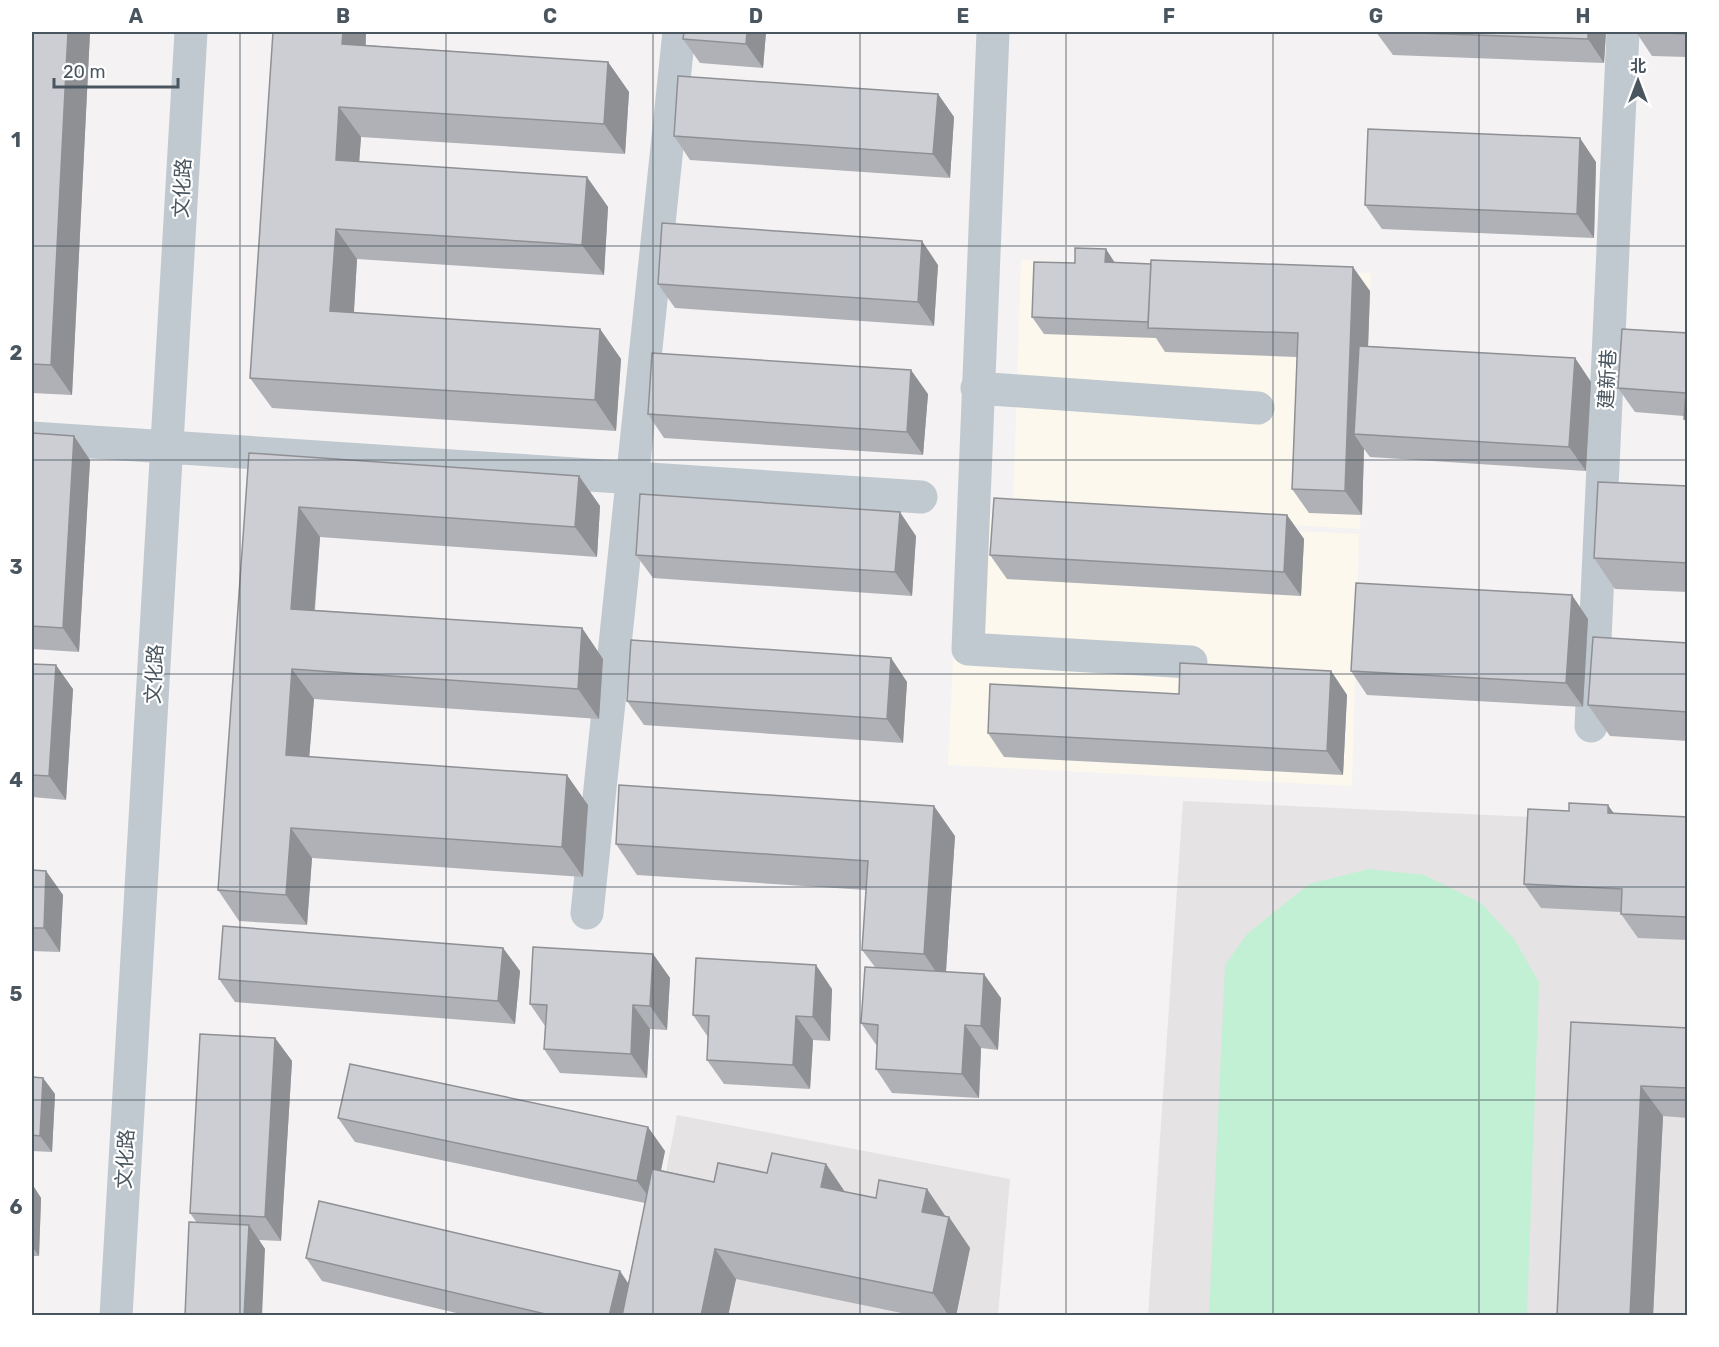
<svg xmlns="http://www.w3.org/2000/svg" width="1719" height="1347" font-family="Rubik,'Noto Sans SC',sans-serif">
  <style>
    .commercial { fill: #fdf8ed }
    .education { fill: #e5e3e4 }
    .green { fill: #c2f0d4 }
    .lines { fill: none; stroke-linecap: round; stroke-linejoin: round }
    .minor { stroke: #c0c9d0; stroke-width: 33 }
    .wall { fill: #afb1b6 }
    .shaded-wall { fill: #8f9094 }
    .building { fill: #ccced4; stroke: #8f9094; stroke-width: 1.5 }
    .grid { fill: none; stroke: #49555f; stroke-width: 1.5; stroke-opacity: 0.55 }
    .labels { text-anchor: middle; stroke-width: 4.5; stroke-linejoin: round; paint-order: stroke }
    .street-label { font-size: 20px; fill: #49555f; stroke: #fff }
    .neatline { fill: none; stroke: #49555f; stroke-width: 2 }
    .grid-label { font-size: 20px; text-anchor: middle; font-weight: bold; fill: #49555f }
  </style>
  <rect width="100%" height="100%" fill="#f4f2f2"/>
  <path class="commercial" d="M 1021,260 L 1371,273 L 1360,529 L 1013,509 Z
    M 960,515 L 1359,534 L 1352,786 L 948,765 Z"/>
  <path class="education" d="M 1183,801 L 1687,824 L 1687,1315 L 1148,1316 Z
    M 677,1115 L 1010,1179 L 998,1315 L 638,1316 Z"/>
  <path class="green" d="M 1369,869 L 1424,875 L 1481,903 L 1514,939 L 1539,982 L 1527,1315 L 1209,1315 L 1225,965 L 1247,934 L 1309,884 Z"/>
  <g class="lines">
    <path class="minor" d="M 993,32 L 968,649 L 1191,662
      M 977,388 L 1258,408
      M 32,438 L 921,497
      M 1591,726 L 1623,32
      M 587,913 L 679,32
      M 116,1316 L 191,32"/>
  </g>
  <path class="wall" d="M 32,32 L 90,32 L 72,395 L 32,393 Z
    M 273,32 L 366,32 L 366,45 L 608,62 L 629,92 L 625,154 L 361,137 L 359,162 L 587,177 L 608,207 L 604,275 L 357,259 L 354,313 L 600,329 L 621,359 L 616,431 L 272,408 L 250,378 Z
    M 766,32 L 763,68 L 700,63 L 683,39 Z
    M 1376,32 L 1606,32 L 1604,63 L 1393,55 Z
    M 1636,32 L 1688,32 L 1688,57 L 1652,56 Z
    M 938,94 L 954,117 L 950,178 L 690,160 L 674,136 Z
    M 1596,162 L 1594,238 L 1382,229 L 1365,205 Z
    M 1115,262 L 1370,291 L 1368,346 L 1575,358 L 1591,382 L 1586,471 L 1370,457 L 1364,449 L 1362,515 L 1309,513 L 1292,489 L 1297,357 L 1165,352 L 1156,338 L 1044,334 L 1032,317 L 1075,263 Z
    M 938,265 L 934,326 L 675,308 L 658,284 Z
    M 1688,333 L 1688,425 L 1684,419 L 1684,416 L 1635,412 L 1618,388 Z
    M 928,394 L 923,455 L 664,438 L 648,414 Z
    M 32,433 L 90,460 L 79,652 L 32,649 Z
    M 249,453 L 579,476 L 600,506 L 597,557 L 320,537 L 315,610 L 582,628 L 603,659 L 599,719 L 314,699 L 309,757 L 588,805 L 583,877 L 312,858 L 307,925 L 239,921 L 218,890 Z
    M 1688,486 L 1688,592 L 1615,589 L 1594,558 Z
    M 1287,515 L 1304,539 L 1301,596 L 1007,579 L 990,555 Z
    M 916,536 L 912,596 L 653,578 L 636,555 Z
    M 1588,619 L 1583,707 L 1367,695 L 1351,671 Z
    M 1688,643 L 1688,741 L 1610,736 L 1588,705 Z
    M 891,658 L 907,682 L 903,743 L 644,725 L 627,701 Z
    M 32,664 L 73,689 L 66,800 L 32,797 Z
    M 1331,671 L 1347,695 L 1343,775 L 1004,757 L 988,733 L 1179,694 Z
    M 1614,813 L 1688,817 L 1688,940 L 1638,938 L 1621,914 L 1621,912 L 1541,908 L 1524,884 Z
    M 955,836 L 946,972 L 1001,998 L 998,1050 L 981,1048 L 979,1098 L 892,1093 L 876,1069 L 877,1046 L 861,1023 L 875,967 L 862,950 L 866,890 L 637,875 L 616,844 Z
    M 32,870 L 46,871 L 63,895 L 60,952 L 32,951 Z
    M 503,948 L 520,971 L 515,1024 L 235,1002 L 219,979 Z
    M 653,954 L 670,978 L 667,1030 L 650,1029 L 647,1078 L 560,1073 L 544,1049 L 545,1026 L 530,1004 Z
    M 832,989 L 830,1041 L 813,1040 L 810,1089 L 724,1084 L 707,1060 L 708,1037 L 693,1015 Z
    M 1571,1022 L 1688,1028 L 1688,1118 L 1663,1116 L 1653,1316 L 1557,1316 Z
    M 275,1038 L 292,1061 L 281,1241 L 259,1240 L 265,1249 L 197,1223 L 190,1213 Z
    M 32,1077 L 43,1078 L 55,1094 L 52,1152 L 32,1151 Z
    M 338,1118 L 665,1151 L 661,1170 L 714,1182 L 826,1164 L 845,1192 L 876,1198 L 927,1189 L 946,1217 L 949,1217 L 970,1248 L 956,1316 L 916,1316 L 736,1279 L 728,1316 L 469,1316 L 322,1281 L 306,1258 L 620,1271 L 628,1284 L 645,1203 L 355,1142 Z
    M 32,1184 L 41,1198 L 39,1256 L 32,1256 Z"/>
  <path class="shaded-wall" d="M 68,32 L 90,32 L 72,395 L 51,365 Z
    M 343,32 L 366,32 L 364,74 L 342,44 Z
    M 747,32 L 766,32 L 763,68 L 746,44 Z
    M 1588,32 L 1606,32 L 1604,63 L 1588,39 Z
    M 608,62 L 629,92 L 625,154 L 604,124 Z
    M 938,94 L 954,117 L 950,178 L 933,154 Z
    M 339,107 L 361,137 L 357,191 L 336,160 Z
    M 1580,138 L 1596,162 L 1594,238 L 1577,214 Z
    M 587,177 L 608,207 L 604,275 L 582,245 Z
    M 336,229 L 357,259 L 352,341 L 330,311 Z
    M 922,241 L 938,265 L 934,326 L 918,302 Z
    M 1106,249 L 1117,266 L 1105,262 Z
    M 1353,267 L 1370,291 L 1365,434 L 1354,434 L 1364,449 L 1362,515 L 1345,491 Z
    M 600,329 L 621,359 L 616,431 L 595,400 Z
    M 1575,358 L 1591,382 L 1586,471 L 1569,447 Z
    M 911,370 L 928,394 L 923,455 L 907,432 Z
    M 74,436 L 90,460 L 79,652 L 63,628 Z
    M 579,476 L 600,506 L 597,557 L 575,527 Z
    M 299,507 L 320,537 L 312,639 L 291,609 Z
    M 900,512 L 916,536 L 912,596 L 895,572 Z
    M 1287,515 L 1304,539 L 1301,596 L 1284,572 Z
    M 1572,595 L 1588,619 L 1583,707 L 1566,683 Z
    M 582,628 L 603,659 L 599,719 L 578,689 Z
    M 891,658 L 907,682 L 903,743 L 887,719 Z
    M 56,665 L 73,689 L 66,800 L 49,776 Z
    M 292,669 L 314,699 L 307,785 L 286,755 Z
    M 1331,671 L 1347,695 L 1343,775 L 1327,751 Z
    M 567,775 L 588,805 L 583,877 L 562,847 Z
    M 1608,805 L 1625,829 L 1608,813 Z
    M 934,806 L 955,836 L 945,985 L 924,954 Z
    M 291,828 L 312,858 L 307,925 L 286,895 Z
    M 46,871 L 63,895 L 60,952 L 44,928 Z
    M 503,948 L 520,971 L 515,1024 L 498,1001 Z
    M 653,954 L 670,978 L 667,1030 L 650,1006 Z
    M 816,965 L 832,989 L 830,1041 L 813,1017 Z
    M 984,974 L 1001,998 L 998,1050 L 981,1026 Z
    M 633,1005 L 650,1029 L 647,1078 L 631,1054 Z
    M 796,1016 L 813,1040 L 810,1089 L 793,1065 Z
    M 965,1025 L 981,1048 L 979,1098 L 962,1074 Z
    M 275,1038 L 292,1061 L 281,1241 L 265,1217 Z
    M 43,1078 L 55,1094 L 52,1152 L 40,1136 Z
    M 1641,1086 L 1663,1116 L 1653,1316 L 1630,1316 Z
    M 648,1127 L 665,1151 L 654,1204 L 637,1181 Z
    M 826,1164 L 847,1195 L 821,1187 Z
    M 32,1184 L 41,1198 L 39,1256 L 32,1246 Z
    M 927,1189 L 948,1220 L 922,1212 Z
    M 949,1217 L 970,1248 L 956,1316 L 949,1316 L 933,1293 Z
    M 249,1225 L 265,1249 L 262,1316 L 244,1316 Z
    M 715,1249 L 736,1279 L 728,1316 L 701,1316 Z
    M 620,1271 L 636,1295 L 632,1316 L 609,1316 Z"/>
  <path class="building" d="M 32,32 L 68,32 L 51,365 L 32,364 Z
    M 273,32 L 343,32 L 342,44 L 608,62 L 604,124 L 339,107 L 336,160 L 587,177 L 582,245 L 336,229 L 330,311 L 600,329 L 595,400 L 250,378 Z
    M 684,32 L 747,32 L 746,44 L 683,39 Z
    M 1388,32 L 1588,32 L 1588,39 Z
    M 1636,32 L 1688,32 L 1688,34 Z
    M 678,76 L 938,94 L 933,154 L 674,136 Z
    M 1368,129 L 1580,138 L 1577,214 L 1365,205 Z
    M 662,223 L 922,241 L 918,302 L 658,284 Z
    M 1075,248 L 1106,249 L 1105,262 L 1151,264 L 1148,322 L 1032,317 L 1034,262 L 1075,263 Z
    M 1151,260 L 1353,267 L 1345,491 L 1292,489 L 1298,333 L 1148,328 Z
    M 1622,329 L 1688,333 L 1688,420 L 1684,419 L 1686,393 L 1618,388 Z
    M 1359,346 L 1575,358 L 1569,447 L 1354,434 Z
    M 652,353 L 911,370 L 907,432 L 648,414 Z
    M 32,433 L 74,436 L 63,628 L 32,626 Z
    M 249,453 L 579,476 L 575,527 L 299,507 L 291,609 L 582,628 L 578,689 L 292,669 L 286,755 L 567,775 L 562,847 L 291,828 L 286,895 L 218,890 Z
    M 1598,482 L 1688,486 L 1688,563 L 1594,558 Z
    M 640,494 L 900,512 L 895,572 L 636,555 Z
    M 994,498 L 1287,515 L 1284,572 L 990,555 Z
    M 1356,583 L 1572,595 L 1566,683 L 1351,671 Z
    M 1593,637 L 1688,643 L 1688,712 L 1588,705 Z
    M 631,640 L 891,658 L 887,719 L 627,701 Z
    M 1180,663 L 1331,671 L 1327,751 L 988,733 L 990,684 L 1179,694 Z
    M 32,664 L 56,665 L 49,776 L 32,775 Z
    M 619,785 L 934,806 L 924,954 L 862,950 L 868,861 L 616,844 Z
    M 1569,803 L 1608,805 L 1608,813 L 1688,817 L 1688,917 L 1621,914 L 1622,889 L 1524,884 L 1528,809 L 1569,811 Z
    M 32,870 L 46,871 L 44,928 L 32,928 Z
    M 223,926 L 503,948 L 498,1001 L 219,979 Z
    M 533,947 L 653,954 L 650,1006 L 633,1005 L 631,1054 L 544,1049 L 547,1005 L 530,1004 Z
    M 696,958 L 816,965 L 813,1017 L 796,1016 L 793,1065 L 707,1060 L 709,1016 L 693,1015 Z
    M 865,967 L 984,974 L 981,1026 L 965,1025 L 962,1074 L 876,1069 L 878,1025 L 861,1023 Z
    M 1571,1022 L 1688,1028 L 1688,1088 L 1641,1086 L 1630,1316 L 1557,1316 Z
    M 200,1034 L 275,1038 L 265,1217 L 190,1213 Z
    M 350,1064 L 648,1127 L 637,1181 L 338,1118 Z
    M 32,1077 L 43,1078 L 40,1136 L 32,1135 Z
    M 772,1153 L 826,1164 L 821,1187 L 876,1198 L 879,1180 L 927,1189 L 922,1212 L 949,1217 L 933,1293 L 715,1249 L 701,1316 L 622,1316 L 652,1169 L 714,1182 L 718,1163 L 767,1173 Z
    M 319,1201 L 620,1271 L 609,1316 L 554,1316 L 306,1258 Z
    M 189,1222 L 249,1225 L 244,1316 L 185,1316 Z"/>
  <path class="grid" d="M 240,32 L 240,1316M 446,32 L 446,1316M 653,32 L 653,1316M 860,32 L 860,1316M 1066,32 L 1066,1316M 1273,32 L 1273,1316M 1479,32 L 1479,1316M 32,246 L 1688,246M 32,460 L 1688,460M 32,674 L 1688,674M 32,887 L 1688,887M 32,1100 L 1688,1100"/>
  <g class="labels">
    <g class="street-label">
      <text transform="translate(182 188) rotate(-87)" y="7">文化路</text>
      <text transform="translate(1607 379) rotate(-87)" y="7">建新巷</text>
      <text transform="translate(154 674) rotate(-87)" y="7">文化路</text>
      <text transform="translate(125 1159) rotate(-87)" y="7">文化路</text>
    </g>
  </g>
  <rect width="1719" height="1347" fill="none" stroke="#ffffff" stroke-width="66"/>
  <g transform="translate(1638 81)" stroke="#ffffff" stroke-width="4.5" paint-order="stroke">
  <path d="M0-4.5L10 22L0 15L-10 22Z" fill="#49555f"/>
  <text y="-9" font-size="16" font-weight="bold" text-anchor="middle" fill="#49555f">北</text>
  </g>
  <path d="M54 78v9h124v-9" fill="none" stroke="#49555f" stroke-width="3"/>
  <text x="63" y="78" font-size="18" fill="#49555f" stroke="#ffffff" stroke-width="4.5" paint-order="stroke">20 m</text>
  <rect x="33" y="33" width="1653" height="1281" class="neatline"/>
  <g class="grid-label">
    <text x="136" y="23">A</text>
    <text x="343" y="23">B</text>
    <text x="550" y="23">C</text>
    <text x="756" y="23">D</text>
    <text x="963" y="23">E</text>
    <text x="1169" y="23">F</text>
    <text x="1376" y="23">G</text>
    <text x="1583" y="23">H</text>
    <text x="16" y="147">1</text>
    <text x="16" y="360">2</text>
    <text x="16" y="574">3</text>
    <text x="16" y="787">4</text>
    <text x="16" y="1001">5</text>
    <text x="16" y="1214">6</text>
  </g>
</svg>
